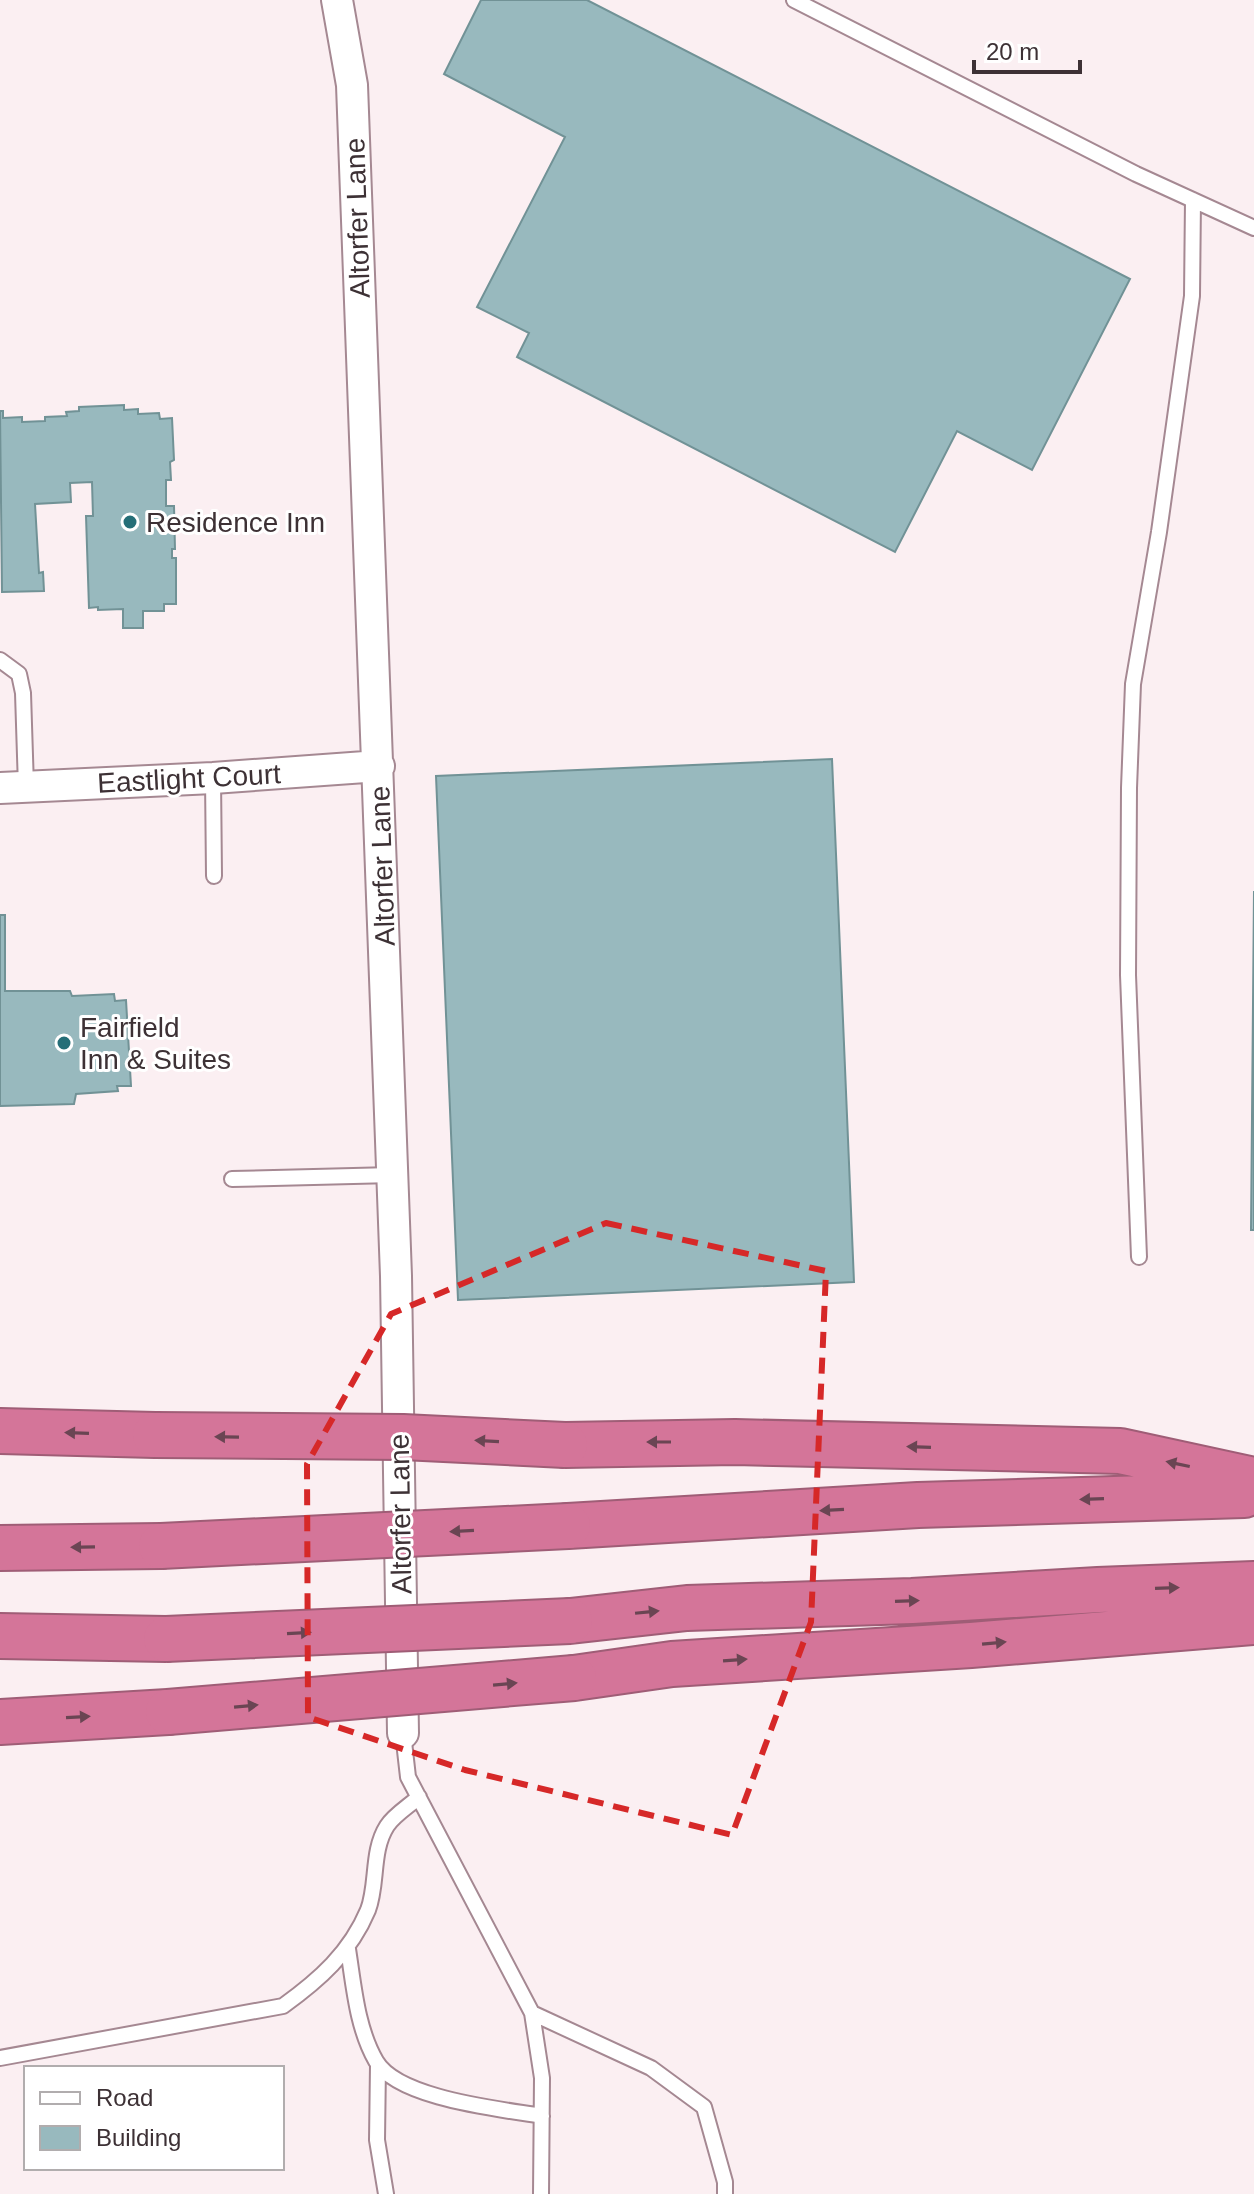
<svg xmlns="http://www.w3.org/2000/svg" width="1254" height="2194" font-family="Arial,sans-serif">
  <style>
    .building { fill: #98b9be; stroke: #719296; stroke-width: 2 }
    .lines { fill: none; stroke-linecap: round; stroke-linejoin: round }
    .service-casing { stroke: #a58892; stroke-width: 18 }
    .minor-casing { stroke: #a58892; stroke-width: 34 }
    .motorway-casing { stroke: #9f5d76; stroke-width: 48 }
    .service { stroke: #fff; stroke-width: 14 }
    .minor { stroke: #fff; stroke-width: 30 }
    .motorway { stroke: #d47599; stroke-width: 44 }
    .motorway-bridge-casing { stroke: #9f5d76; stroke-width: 48; stroke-linecap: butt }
    .motorway-bridge { stroke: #d47599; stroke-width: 44 }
    .oneway { fill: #6a4553 }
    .marked { fill: none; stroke: #d62828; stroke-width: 6; stroke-dasharray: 16 10; stroke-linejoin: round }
    .poi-dot { fill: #256e77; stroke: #fff; stroke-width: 3 }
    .labels { text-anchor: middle; stroke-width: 6; stroke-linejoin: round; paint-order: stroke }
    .street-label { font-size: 28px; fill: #3d3135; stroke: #fff }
    .poi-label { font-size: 28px; fill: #3d3135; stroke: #fff; text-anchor: start }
  </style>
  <rect width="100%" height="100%" fill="#fbeff2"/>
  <path class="building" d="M 481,0 L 587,0 L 1130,279 L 1032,470 L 957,431 L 895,552 L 517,357 L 529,333 L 477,307 L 565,137 L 444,74 Z
    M 124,405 L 124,410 L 138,409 L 138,414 L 159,413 L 160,419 L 172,418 L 174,460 L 170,462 L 171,480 L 166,480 L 166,506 L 174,506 L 175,549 L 172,549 L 172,558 L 176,558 L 176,604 L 164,604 L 164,611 L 143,611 L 143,628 L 123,628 L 123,609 L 98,610 L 98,607 L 89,608 L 86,516 L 93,516 L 92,482 L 70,483 L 71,502 L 35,504 L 39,573 L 43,572 L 44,591 L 2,592 L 0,411 L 3,411 L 3,418 L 22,417 L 22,422 L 45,421 L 45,417 L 67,416 L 66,412 L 79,411 L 79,407 Z
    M 832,759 L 854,1282 L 458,1300 L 436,776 Z
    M 1254,891 L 1254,1230 L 1251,1230 Z
    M 0,915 L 5,915 L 5,991 L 70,991 L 72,996 L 114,994 L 115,1001 L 126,1000 L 131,1086 L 117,1086 L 118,1091 L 76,1094 L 74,1104 L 0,1106 Z"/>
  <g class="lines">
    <defs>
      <path id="service" d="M 794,0 L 1136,174 L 1254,228
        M 0,660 L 19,674 L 23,693 L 26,787
        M 213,778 L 214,876
        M 232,1179 L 393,1175
        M 1139,1257 L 1128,975 L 1129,788 L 1133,684 L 1159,532 L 1192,296 L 1193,200
        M 403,1733 L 408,1777 L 532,2013 L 542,2078 L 541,2194
        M 348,1949 C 354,1987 357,2028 376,2061 C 398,2099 501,2109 542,2116
        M 532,2013 L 651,2068 L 704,2107 L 725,2182 L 725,2194
        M 0,2058 L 283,2006 C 319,1980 350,1953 368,1910 C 378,1884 371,1851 387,1826 C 394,1815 409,1806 419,1797
        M 378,2065 L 377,2140 L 386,2194"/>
      <path id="minor" d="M 337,0 L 352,85 L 396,1276 L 403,1733
        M 0,788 L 213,778 L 379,766"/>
      <path id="motorway" d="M 0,1431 L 155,1435
        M 565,1445 L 735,1442 L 1120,1451 L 1254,1480
        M 568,1526 L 918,1505 L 1244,1495
        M 0,1548 L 161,1546
        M 570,1621 L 687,1608 L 912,1601 L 1098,1590 L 1254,1584
        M 0,1636 L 166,1639
        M 574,1678 L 672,1664 L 971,1645 L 1254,1622
        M 0,1722 L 168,1712"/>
    </defs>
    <use href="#service" class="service-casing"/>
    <use href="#minor" class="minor-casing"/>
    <use href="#motorway" class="motorway-casing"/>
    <use href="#service" class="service"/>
    <use href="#minor" class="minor"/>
    <use href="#motorway" class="motorway"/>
    <defs>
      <path id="motorway-bridge" d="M 155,1435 L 403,1437 L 565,1445
        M 161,1546 L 568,1526
        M 166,1639 L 570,1621
        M 168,1712 L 574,1678"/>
    </defs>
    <use href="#motorway-bridge" class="motorway-bridge-casing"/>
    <use href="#motorway-bridge" class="motorway-bridge"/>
  </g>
  <defs><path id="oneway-solid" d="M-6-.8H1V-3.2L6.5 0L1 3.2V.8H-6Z" transform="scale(2)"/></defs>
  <g class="oneway">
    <use href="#oneway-solid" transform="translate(77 1433) rotate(-178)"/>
    <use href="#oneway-solid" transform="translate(227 1437) rotate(-179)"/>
    <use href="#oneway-solid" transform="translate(487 1441) rotate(-177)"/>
    <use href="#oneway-solid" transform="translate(659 1442) rotate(180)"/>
    <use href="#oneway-solid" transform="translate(919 1447) rotate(-178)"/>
    <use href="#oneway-solid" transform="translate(1178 1464) rotate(-168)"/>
    <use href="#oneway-solid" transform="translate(1092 1499) rotate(178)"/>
    <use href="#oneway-solid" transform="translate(832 1510) rotate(177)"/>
    <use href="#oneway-solid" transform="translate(462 1531) rotate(177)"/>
    <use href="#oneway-solid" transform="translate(83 1547) rotate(179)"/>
    <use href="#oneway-solid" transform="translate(1167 1588) rotate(-2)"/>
    <use href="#oneway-solid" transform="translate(907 1601) rotate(-2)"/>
    <use href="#oneway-solid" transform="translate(647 1612) rotate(-6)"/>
    <use href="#oneway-solid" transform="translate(299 1633) rotate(-3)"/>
    <use href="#oneway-solid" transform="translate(994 1643) rotate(-5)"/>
    <use href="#oneway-solid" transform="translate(735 1660) rotate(-4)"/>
    <use href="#oneway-solid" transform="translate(505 1684) rotate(-5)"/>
    <use href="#oneway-solid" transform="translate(246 1706) rotate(-5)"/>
    <use href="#oneway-solid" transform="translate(78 1717) rotate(-3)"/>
  </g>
  <path class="marked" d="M 606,1223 L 826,1271 L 811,1622 L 732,1835 L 465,1770 L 308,1717 L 307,1464 L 391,1314 Z"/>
  <g class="poi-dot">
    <circle cx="130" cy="522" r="8"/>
    <circle cx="64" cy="1043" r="8"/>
  </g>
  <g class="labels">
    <g class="street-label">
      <text transform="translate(357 218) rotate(-92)" y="10">Altorfer Lane</text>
      <text transform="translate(189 778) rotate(-3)" y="10">Eastlight Court</text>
      <text transform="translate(382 866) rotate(-92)" y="10">Altorfer Lane</text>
      <text transform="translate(400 1514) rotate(-91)" y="10">Altorfer Lane</text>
    </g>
    <g class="poi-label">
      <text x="146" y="532">Residence Inn</text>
      <text x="80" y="1037">Fairfield<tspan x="80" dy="32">Inn &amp; Suites</tspan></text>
    </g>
  </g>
  <rect x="24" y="2066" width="260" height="104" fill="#ffffff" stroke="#b1adae" stroke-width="2"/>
  <rect x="40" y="2092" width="40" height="12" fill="#ffffff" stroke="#b1adae" stroke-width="2"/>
  <text x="96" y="2106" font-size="24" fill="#3d3135">Road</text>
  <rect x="40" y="2126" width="40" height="24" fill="#98b9be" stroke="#b1adae" stroke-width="2"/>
  <text x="96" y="2146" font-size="24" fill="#3d3135">Building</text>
  <path d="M974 60v12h106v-12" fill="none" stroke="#3d3135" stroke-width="4"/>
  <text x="986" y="60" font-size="24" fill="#3d3135" stroke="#ffffff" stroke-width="6" paint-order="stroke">20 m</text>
</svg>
